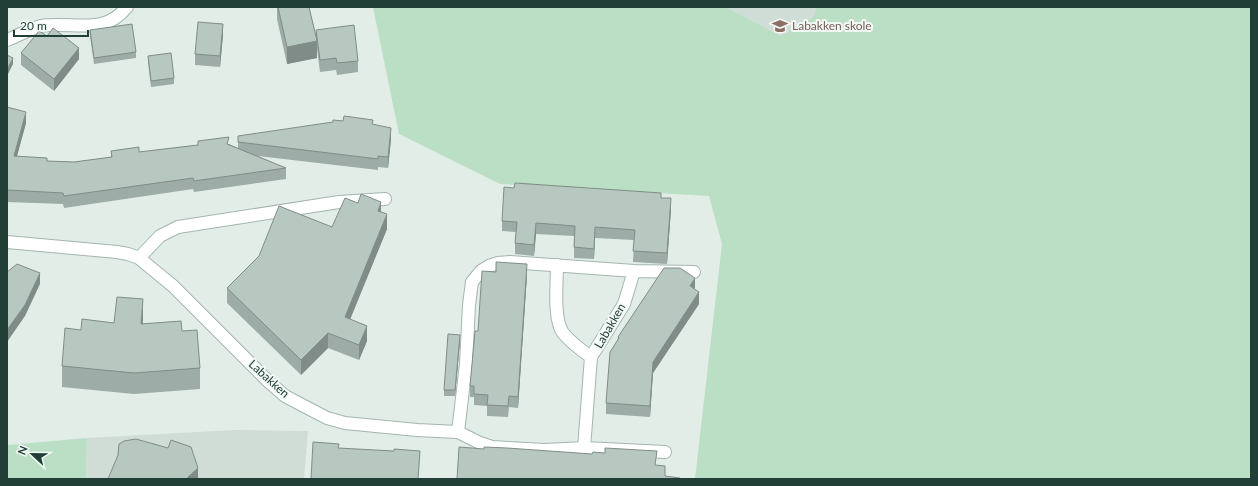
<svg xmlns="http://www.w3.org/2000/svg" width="1258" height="486" font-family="Lato,sans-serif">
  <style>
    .built { fill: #d0ddd7 }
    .green { fill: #badfc4 }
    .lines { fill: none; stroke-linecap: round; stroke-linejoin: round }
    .lane-casing { stroke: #a4b5af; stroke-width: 14 }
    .street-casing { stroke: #a4b5af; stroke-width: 14 }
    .lane { stroke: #fff; stroke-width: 12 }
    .street { stroke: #fff; stroke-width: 12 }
    .wall { fill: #9daca6 }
    .shaded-wall { fill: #808c87 }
    .building { fill: #b7c8c1; stroke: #808c87 }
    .labels { text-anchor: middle; stroke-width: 4; stroke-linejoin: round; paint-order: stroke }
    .education-label { font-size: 12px; fill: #785e54; stroke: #f3f9f6; text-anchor: start }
    .street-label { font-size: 12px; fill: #213f37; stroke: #f3f9f6 }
  </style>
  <rect width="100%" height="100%" fill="#e2ede8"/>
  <path class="built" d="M 726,7 L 816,7 L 814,16 L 781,36 Z
    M 233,430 L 308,431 L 304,479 L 86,479 L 87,438 Z"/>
  <path class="green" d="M 373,7 L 726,7 L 781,36 L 814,16 L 816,7 L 1251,7 L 1251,479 L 695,479 L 722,244 L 709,196 L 500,184 L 399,134 Z
    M 87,438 L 86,479 L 7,479 L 7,445 Z"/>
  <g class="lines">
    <defs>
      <path id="lane" d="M 557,265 C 557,283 553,319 563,333 C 571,343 581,350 591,357 L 584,448"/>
      <path id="street" d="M 7,40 C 18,36 29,29 41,26 C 45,25 49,25 53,25 C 82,24 106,33 127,7
        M 7,242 L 117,252 L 128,254 L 139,258 L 173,286 L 269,382 L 285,396 L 302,405 L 327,418 L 345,423 L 417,430 L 458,432 L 480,443 L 492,447 L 545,450 L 584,448 L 665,452
        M 139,258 L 160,236 L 178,227 L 339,202 L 385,199
        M 591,357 L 624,304 L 634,271
        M 458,432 L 466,364 L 469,305 L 472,282 L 481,271 L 489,266 L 498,263 L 510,262 L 634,271 L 694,272"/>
    </defs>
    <use href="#lane" class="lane-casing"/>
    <use href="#street" class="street-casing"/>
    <use href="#lane" class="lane"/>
    <use href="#street" class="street"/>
  </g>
  <path class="wall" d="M 277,7 L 309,7 L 316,36 L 316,30 L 358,61 L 358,72 L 337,75 L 336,70 L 320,72 L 317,48 L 317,58 L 287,64 L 277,19 Z
    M 90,30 L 136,52 L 136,58 L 94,64 L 90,36 Z
    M 223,35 L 220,67 L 195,65 L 195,54 Z
    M 47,36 L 79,59 L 54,91 L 21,65 L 21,53 Z
    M 148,56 L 174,78 L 174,84 L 151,87 L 148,62 Z
    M 7,109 L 26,123 L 17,156 L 47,161 L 74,162 L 111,157 L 111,151 L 139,152 L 198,145 L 198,141 L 229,144 L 238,148 L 238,136 L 373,125 L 391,139 L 388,168 L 378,167 L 378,170 L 258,156 L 286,168 L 286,179 L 194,192 L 193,189 L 64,208 L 63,204 L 7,202 Z
    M 661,198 L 671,209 L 667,264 L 633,262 L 634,240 L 595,238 L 594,259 L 574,258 L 574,236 L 536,234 L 534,256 L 515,254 L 515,243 L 516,232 L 502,231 L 502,221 Z
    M 381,212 L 387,229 L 350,319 L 367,341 L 359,360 L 328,348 L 301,375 L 227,303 L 227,288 Z
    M 527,275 L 518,408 L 509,407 L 508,417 L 487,416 L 487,406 L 474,405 L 474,397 L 470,397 L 470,386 L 478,331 Z
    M 695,289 L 699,304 L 653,373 L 650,417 L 606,414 L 606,403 L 618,337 Z
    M 143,320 L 143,324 L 182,331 L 200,368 L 200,389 L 134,394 L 62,387 L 62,366 L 81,330 L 114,323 Z
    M 460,341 L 455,396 L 444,396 L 444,390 Z"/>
  <path class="shaded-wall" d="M 223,24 L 223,35 L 220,67 L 220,56 Z
    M 317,41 L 317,58 L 287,64 L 287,47 Z
    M 79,48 L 79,59 L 54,91 L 54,79 Z
    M 13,58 L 13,64 L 7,76 L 7,70 Z
    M 26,112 L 26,123 L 14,167 L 14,156 Z
    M 391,128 L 391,139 L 388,168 L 388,157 Z
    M 671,198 L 671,209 L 667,264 L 667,253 Z
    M 381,202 L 381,217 L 378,211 Z
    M 387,214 L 387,229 L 345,332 L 345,317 Z
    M 536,223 L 536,234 L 534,256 L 534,245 Z
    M 595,227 L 595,238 L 594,259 L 594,249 Z
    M 527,264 L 527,275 L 518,408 L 518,397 Z
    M 40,273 L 40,284 L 25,316 L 7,342 L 7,330 Z
    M 695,278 L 695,289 L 690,286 Z
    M 699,292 L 699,304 L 653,373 L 650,417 L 650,406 L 653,362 Z
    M 143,299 L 143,320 L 141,345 L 141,324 Z
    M 367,326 L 367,341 L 359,360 L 359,345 Z
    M 328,333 L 328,348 L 301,375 L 301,360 Z
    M 460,335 L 460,341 L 455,396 L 455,390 Z
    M 198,468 L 198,479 L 187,479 L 188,477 Z"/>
  <path class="building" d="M 278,7 L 309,7 L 317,41 L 287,47 Z
    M 198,22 L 223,24 L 220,56 L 195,54 Z
    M 132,24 L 136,52 L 94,58 L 90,30 Z
    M 354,25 L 358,61 L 337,63 L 336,58 L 320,60 L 316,30 Z
    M 53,28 L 79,48 L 54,79 L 21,53 L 39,31 L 47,36 Z
    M 171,53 L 174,78 L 151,81 L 148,56 Z
    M 7,55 L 13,58 L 7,70 Z
    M 7,107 L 26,112 L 14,156 L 47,158 L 47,161 L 74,162 L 112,157 L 111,151 L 139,147 L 139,152 L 198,145 L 198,141 L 229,137 L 227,144 L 286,168 L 194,181 L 193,178 L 64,196 L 63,193 L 7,190 Z
    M 344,116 L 373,120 L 372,124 L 391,128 L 388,157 L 378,156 L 378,159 L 238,142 L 238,136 L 333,122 L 333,120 L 343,121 Z
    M 515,183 L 661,193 L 661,198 L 671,198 L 667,253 L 633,251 L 635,230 L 595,227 L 594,249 L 574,247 L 575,226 L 536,223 L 534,245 L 515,243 L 517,222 L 502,221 L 504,187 L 514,188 Z
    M 361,194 L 381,202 L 378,211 L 387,214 L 345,317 L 367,326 L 359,345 L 328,333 L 301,360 L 227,288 L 259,256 L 279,206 L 332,227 L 345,198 L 358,203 Z
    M 496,262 L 527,264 L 518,397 L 509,396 L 508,406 L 487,405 L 488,395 L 474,394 L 474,386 L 470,386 L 475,331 L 478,331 L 482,271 L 496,272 Z
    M 17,264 L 40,273 L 25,305 L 7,330 L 7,272 Z
    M 664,268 L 680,268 L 695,278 L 690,286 L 699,292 L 653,362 L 650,406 L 606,403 L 610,352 L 619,338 L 618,337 Z
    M 117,297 L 143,299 L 141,324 L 181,321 L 182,331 L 197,330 L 200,368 L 134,373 L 62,366 L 65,328 L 81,330 L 82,319 L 114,323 Z
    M 448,334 L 460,335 L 455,390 L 444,390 Z
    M 136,439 L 168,448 L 171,440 L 191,447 L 198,468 L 188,477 L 187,479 L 108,479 L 118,455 L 119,444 L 124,441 Z
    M 313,442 L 339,444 L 338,448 L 394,451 L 394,449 L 420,451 L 418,479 L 311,479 Z
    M 459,447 L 484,449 L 484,447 L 507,448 L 592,454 L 593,452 L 605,453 L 605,448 L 657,451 L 655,465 L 665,466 L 665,476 L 680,478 L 680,479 L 457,479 Z"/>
  <defs>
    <symbol id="school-bare" viewBox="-9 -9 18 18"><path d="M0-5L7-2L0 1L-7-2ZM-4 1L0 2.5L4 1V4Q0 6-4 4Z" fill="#8d6e63" stroke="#f3f9f6" stroke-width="2.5" paint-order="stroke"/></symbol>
  </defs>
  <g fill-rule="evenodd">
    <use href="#school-bare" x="769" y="15" width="22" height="22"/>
  </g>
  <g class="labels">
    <g class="education-label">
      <text x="792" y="30">Labakken skole</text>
    </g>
    <g class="street-label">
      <text transform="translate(610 326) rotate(-60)" y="4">Labakken</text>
      <text transform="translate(269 379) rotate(42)" y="4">Labakken</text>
    </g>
  </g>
  <rect width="1258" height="486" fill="none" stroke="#213f37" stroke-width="16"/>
  <g transform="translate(32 454) rotate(292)" stroke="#f3f9f6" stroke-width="3" paint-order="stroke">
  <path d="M0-3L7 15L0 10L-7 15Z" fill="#213f37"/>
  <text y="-6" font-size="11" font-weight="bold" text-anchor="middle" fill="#213f37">N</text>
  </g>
  <path d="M14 30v6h74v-6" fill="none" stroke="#213f37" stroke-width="2"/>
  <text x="20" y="30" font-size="12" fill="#213f37" stroke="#f3f9f6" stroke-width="3" paint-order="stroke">20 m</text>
</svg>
